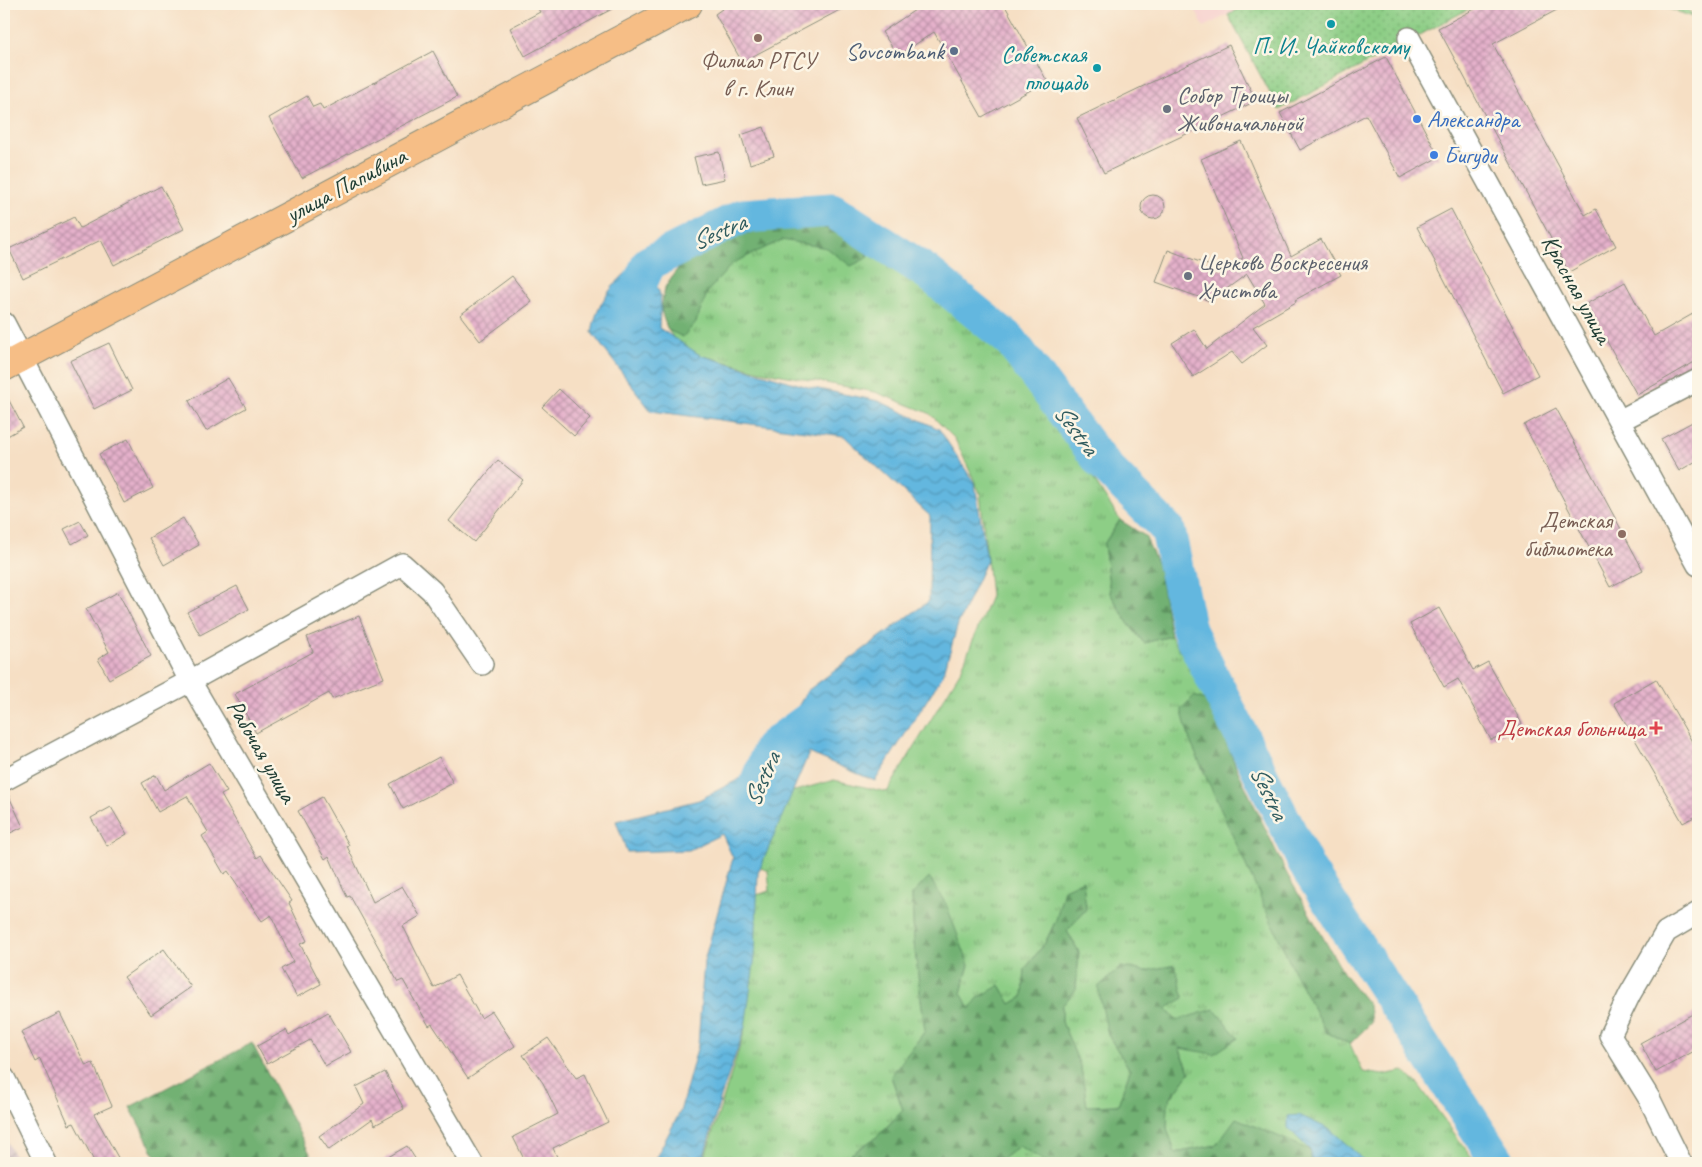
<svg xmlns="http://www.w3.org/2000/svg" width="1702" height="1167" font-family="Caveat,sans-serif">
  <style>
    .built { fill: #f7d0ce }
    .industrial { fill: url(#industrial-furrows) }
    .grass { fill: url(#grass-tufts); stroke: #56865d }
    .forest { fill: url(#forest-firs); stroke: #487754 }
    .park { fill: url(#park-dots); stroke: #56865d }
    .water { fill: url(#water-waves); stroke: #417a8a }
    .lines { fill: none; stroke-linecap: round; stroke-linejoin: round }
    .river { stroke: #63b7df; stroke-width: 35 }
    .building { fill: url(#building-cross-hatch) }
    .street-casing { stroke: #8a8e7c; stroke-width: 24 }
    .highway-casing { stroke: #8a8e7c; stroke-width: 30 }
    .street { stroke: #fff; stroke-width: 21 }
    .highway { stroke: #f6be86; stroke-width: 28 }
    .culture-dot { fill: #0f9aa8; stroke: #fcf5e5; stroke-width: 2 }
    .education-dot { fill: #8d6e63; stroke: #fcf5e5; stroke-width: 2 }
    .service-dot { fill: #5c6f8a; stroke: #fcf5e5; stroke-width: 2 }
    .worship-dot { fill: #6b7280; stroke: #fcf5e5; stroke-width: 2 }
    .shop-dot { fill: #3f7fe0; stroke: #fcf5e5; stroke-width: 2 }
    .health-dot { fill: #e0444e; stroke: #fcf5e5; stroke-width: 2 }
    .labels { text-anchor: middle; stroke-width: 5; stroke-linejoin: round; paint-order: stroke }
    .culture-label { font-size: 24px; fill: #0d838f; stroke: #fcf5e5 }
    .service-label { font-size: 24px; fill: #4e5e75; stroke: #fcf5e5; text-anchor: end }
    .education-label { font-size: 24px; fill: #785e54; stroke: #fcf5e5 }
    .worship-label { font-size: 24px; fill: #5b616d; stroke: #fcf5e5; text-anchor: start }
    .shop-label { font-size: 24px; fill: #366cbe; stroke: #fcf5e5; text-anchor: start }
    .street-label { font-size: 24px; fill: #1f3d34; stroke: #fcf5e5 }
    .health-label { font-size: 24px; fill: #be3a42; stroke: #fcf5e5; text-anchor: end }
    .water-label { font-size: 25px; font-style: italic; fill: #305c5f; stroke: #fcf5e5 }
  </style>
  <defs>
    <pattern id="industrial-furrows" width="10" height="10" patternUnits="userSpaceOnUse" patternTransform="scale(1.25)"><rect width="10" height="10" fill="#d2bec4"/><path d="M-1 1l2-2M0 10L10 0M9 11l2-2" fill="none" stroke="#aa9ca0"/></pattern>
    <pattern id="grass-tufts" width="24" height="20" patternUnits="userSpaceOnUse" patternTransform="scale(1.25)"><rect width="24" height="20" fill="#8dce86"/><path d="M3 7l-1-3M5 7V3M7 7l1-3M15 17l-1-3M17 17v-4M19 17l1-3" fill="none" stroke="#73a86e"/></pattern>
    <pattern id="forest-firs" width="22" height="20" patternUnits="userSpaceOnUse" patternTransform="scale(1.25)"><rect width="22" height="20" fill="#72b173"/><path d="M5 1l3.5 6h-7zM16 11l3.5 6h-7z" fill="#5d915f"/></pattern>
    <pattern id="park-dots" width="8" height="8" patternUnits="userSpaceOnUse" patternTransform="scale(1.25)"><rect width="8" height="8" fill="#8dce86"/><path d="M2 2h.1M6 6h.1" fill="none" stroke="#73a86e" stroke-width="1.8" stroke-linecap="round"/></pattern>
    <pattern id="water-waves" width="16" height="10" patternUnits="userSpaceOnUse" patternTransform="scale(1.25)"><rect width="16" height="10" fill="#63b7df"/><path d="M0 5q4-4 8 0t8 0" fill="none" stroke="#5196b6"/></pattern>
    <pattern id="building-cross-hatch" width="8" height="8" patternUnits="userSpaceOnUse" patternTransform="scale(1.25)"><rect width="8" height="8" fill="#e5b1cb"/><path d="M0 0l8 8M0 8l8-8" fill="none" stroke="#b991a6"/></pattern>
  </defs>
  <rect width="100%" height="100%" fill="#fcf5e5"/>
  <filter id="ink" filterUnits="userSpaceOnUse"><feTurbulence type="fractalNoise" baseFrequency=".02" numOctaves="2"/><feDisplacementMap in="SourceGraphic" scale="10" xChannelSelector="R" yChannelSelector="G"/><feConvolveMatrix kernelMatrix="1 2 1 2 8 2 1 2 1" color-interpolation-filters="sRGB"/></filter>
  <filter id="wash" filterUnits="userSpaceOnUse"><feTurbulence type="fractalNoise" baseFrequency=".0096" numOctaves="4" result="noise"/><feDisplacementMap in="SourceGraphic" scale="20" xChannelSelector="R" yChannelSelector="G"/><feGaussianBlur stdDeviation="1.12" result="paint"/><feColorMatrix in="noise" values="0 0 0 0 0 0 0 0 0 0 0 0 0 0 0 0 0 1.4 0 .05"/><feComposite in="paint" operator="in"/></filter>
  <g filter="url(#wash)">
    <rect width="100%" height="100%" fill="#f6dfc4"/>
    <path class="built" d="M 1192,4 L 1248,4 L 1204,27 Z"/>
    <path class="industrial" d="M 4,1135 L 18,1163 L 4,1163 Z"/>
    <path class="grass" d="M 775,226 L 815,226 L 851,234 L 876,247 L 952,303 L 1009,354 L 1062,431 L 1120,520 L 1104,544 L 1110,593 L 1128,623 L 1144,643 L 1171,636 L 1211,702 L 1194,696 L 1293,970 L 1326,1032 L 1350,1044 L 1363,1072 L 1383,1075 L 1403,1071 L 1418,1084 L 1476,1163 L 1312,1163 L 1310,1150 L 1216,1145 L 1175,1153 L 1167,1128 L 1168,1102 L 1190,1072 L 1179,1047 L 1177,1020 L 1164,1008 L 1175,966 L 1145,971 L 1121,967 L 1108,1035 L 1130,1070 L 1118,1105 L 1087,1106 L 1081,1068 L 1062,1022 L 1062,1006 L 1076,989 L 1079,952 L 1067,931 L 1086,909 L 1056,920 L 1045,943 L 1025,969 L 1023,997 L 1011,1004 L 1000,985 L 970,1010 L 961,993 L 969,965 L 912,895 L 914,943 L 925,1031 L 891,1077 L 903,1110 L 878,1136 L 838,1163 L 703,1163 L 744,1033 L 752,959 L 753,896 L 770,891 L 768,871 L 749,863 L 784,794 L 834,780 L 887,792 L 961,670 L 991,596 L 980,493 L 955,439 L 929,413 L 875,392 L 760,371 L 700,355 L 679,345 L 668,330 L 661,310 L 665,287 L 686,258 L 734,236 Z
      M 1019,1146 L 1048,1163 L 997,1163 Z"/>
    <path class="forest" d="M 775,226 L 815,226 L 851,234 L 869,257 L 851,266 L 827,248 L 782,240 L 733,263 L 708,291 L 696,322 L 683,337 L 668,330 C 666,324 661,315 662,308 C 664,252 731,237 775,226 Z
      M 1120,520 L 1145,536 L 1158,565 L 1171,636 L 1144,643 L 1128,623 L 1110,593 L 1104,544 Z
      M 1194,696 L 1211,702 L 1237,769 L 1287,874 L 1344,974 L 1369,1005 L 1371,1023 L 1350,1044 L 1326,1032 L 1293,970 L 1190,741 L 1181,709 Z
      M 929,877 L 946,904 L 969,965 L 961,993 L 970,1009 L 978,998 L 1000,985 L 1011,1004 L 1023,997 L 1025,969 L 1045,943 L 1056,920 L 1064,889 L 1083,880 L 1086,909 L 1067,931 L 1079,952 L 1076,989 L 1062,1006 L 1062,1022 L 1081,1068 L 1087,1106 L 1118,1105 L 1130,1070 L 1108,1035 L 1098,987 L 1121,967 L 1145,971 L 1175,965 L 1184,998 L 1165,1009 L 1177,1020 L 1214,1009 L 1238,1038 L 1214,1054 L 1179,1048 L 1190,1072 L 1168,1102 L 1167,1128 L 1175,1153 L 1216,1145 L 1236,1118 L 1310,1150 L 1312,1163 L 1048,1163 L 1019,1146 L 997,1163 L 838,1163 L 878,1136 L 903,1110 L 891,1076 L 925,1031 L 914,943 L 912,895 Z
      M 252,1043 L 315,1163 L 159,1163 L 130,1107 Z"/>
    <path class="park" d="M 1248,4 L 1478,4 L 1279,110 L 1228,15 Z
      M 1655,4 L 1685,4 L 1693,17 Z"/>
    <path class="water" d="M 639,272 C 668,290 660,298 659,328 L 700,355 L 808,387 L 879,401 L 939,429 L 975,484 L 987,560 L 958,624 L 943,675 L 875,781 L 809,753 L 758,873 L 755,956 L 745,1027 L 721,1097 L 702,1163 L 653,1163 L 680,1112 L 698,1045 L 704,961 L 733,858 L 722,834 L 689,850 L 627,852 L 616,821 L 699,800 L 764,766 L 807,691 L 929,601 L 930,516 L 844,436 L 651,411 L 592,333 C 595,309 608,289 626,273 Z
      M 1299,1115 L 1331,1130 L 1367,1163 L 1312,1163 L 1310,1150 L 1288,1128 L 1288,1116 Z"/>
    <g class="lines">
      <path class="river" d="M 624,319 L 649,263 L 743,216 L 832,210 L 927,272 L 1010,340 L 1101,462 L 1168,530 L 1189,630 L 1308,869 L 1499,1163
        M 746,811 L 771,747 L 815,715"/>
    </g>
    <g id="blocks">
      <path class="building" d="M 535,4 L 621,4 L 525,56 L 510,28 L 540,12 Z
        M 729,4 L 851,4 L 742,62 L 715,14 Z
        M 924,4 L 1004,4 L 1047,81 L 982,117 L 934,32 L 898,56 L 882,32 Z
        M 1484,4 L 1568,4 L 1493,44 L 1585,215 L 1596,209 L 1616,246 L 1569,272 L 1438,28 Z
        M 1229,45 L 1256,101 L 1104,173 L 1077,118 Z
        M 433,51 L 457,97 L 302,178 L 269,118 L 307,96 L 313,107 L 320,104 L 323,110 Z
        M 1386,57 L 1439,157 L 1400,178 L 1366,115 L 1300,150 L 1280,113 Z
        M 764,127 L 774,156 L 750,164 L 741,135 Z
        M 1241,141 L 1291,256 L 1321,239 L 1341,275 L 1295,300 L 1296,302 L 1253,327 L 1267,345 L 1242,364 L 1232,352 L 1193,377 L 1172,343 L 1194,329 L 1207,349 L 1265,304 L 1247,274 L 1210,301 L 1156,282 L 1168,250 L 1221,270 L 1243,258 L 1201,159 Z
        M 719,152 L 725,179 L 701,184 L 694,157 Z
        M 161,186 L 184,229 L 114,265 L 101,240 L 23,278 L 9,249 L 74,217 L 80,228 Z
        M1141 207a12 12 0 1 1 24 0a12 12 0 1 1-24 0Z
        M 1451,209 L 1538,375 L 1503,393 L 1417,227 Z
        M 512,276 L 532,302 L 480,341 L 460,315 Z
        M 1625,282 L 1654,336 L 1698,311 L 1698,360 L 1637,395 L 1586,304 Z
        M 109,343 L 132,390 L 94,409 L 70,361 Z
        M 228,378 L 246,408 L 206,431 L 189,401 Z
        M 559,389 L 590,418 L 574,436 L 542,407 Z
        M 4,391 L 23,427 L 4,438 Z
        M 1556,408 L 1643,570 L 1610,587 L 1524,425 Z
        M 1698,419 L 1698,460 L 1679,471 L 1661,439 Z
        M 128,439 L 153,488 L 124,503 L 99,454 Z
        M 498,460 L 523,480 L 474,542 L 449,521 Z
        M 183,518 L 199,545 L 164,565 L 149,538 Z
        M 80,521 L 88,535 L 72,544 L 64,529 Z
        M 237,586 L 249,609 L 200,635 L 187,612 Z
        M 118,592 L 151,656 L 109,679 L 98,659 L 109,652 L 86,609 Z
        M 1439,608 L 1473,670 L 1488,662 L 1522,724 L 1491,740 L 1458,679 L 1444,687 L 1410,624 Z
        M 359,616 L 384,678 L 332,699 L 329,693 L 256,733 L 235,694 L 313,652 L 307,637 Z
        M 1656,679 L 1698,752 L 1698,815 L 1683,823 L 1614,703 Z
        M 439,757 L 453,783 L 403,809 L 390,784 Z
        M 209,763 L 227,792 L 221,795 L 257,858 L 261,855 L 292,901 L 289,903 L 307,941 L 300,944 L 321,984 L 297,997 L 281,969 L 293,962 L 271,915 L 262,921 L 228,871 L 224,874 L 202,836 L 208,832 L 187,796 L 158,812 L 142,783 L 156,775 L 164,790 Z
        M 4,792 L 7,792 L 23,827 L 4,836 Z
        M 322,797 L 349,845 L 347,846 L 373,902 L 402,886 L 420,916 L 403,926 L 434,988 L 457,975 L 481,1018 L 492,1011 L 515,1046 L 468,1078 L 432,1024 L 429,1026 L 403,980 L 398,982 L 350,896 L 347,897 L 329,856 L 325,859 L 298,811 Z
        M 111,807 L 127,834 L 107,846 L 91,818 Z
        M 164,949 L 191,987 L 151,1015 L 124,977 Z
        M 1698,1011 L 1698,1049 L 1656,1072 L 1640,1043 Z
        M 328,1012 L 351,1052 L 325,1066 L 310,1040 L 267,1064 L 257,1046 L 286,1030 L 289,1035 Z
        M 60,1013 L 86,1066 L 93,1063 L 112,1106 L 94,1114 L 121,1163 L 95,1163 L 74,1123 L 69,1125 L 40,1059 L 35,1062 L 21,1032 Z
        M 548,1038 L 576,1078 L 585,1074 L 608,1122 L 553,1148 L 557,1157 L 545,1163 L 526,1163 L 513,1137 L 558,1114 L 543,1083 L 523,1055 Z
        M 385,1072 L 404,1109 L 375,1125 L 372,1119 L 329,1150 L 319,1136 L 364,1104 L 356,1087 Z
        M 407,1146 L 418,1163 L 378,1163 Z"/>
    </g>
  </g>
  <g filter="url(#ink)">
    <use href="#blocks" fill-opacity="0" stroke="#8a8e7c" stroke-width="1"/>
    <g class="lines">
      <defs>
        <path id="street" d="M 1409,38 L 1698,565
          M 4,323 L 190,681 L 472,1163
          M 1619,421 L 1698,380
          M 4,780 L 190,681 L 402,564 L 432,591 L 482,664
          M 4,1078 L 46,1163
          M 1681,1163 L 1649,1098 L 1610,1035 L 1630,994 L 1666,932 L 1698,913"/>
        <path id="highway" d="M 4,367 L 688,4"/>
      </defs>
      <use href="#street" class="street-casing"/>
      <use href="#highway" class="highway-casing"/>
      <use href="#street" class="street"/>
      <use href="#highway" class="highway"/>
    </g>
  </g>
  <g class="culture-dot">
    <circle cx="1331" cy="24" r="5"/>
    <circle cx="1097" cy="68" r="5"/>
  </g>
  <g class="education-dot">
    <circle cx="758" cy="38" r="5"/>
    <circle cx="1622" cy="534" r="5"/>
  </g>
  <circle class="service-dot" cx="954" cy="51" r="5"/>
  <g class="worship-dot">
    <circle cx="1167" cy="109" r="5"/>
    <circle cx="1188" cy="276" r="5"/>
  </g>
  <g class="shop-dot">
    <circle cx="1417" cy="119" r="5"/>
    <circle cx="1434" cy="155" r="5"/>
  </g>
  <path class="health-dot" d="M1653.5 720.5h5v5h5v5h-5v5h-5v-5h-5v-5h5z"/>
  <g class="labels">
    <g class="culture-label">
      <text x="1331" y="54">П. И. Чайковскому</text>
      <text x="1087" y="62" text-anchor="end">Советская<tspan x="1087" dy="28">площадь</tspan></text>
    </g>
    <g class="service-label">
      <text x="944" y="59">Sovcombank</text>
    </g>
    <g class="education-label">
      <text x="758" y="68">Филиал РГСУ<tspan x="758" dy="28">в г. Клин</tspan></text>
      <text x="1612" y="528" text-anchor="end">Детская<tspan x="1612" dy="28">библиотека</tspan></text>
    </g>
    <g class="worship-label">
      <text x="1177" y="103">Собор Троицы<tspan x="1177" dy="28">Живоначальной</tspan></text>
      <text x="1198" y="270">Церковь Воскресения<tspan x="1198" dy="28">Христова</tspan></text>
    </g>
    <g class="shop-label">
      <text x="1427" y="127">Александра</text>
      <text x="1444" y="163">Бигуди</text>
    </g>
    <g class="street-label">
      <text transform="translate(346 185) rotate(-28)" y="8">улица Папивина</text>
      <text transform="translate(1577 289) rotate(61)" y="8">Красная улица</text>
      <text transform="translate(262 751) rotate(60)" y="8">Рабочая улица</text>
    </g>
    <g class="health-label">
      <text x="1645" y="736">Детская больница</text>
    </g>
    <g class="water-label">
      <text transform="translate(718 231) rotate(-23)" y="9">Sestra</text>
      <text transform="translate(1077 429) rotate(53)" y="9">Sestra</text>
      <text transform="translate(761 779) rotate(-66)" y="9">Sestra</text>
      <text transform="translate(1270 792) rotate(64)" y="9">Sestra</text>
    </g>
  </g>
  <rect width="1702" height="1167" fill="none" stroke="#fcf5e5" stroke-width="20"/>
</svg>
